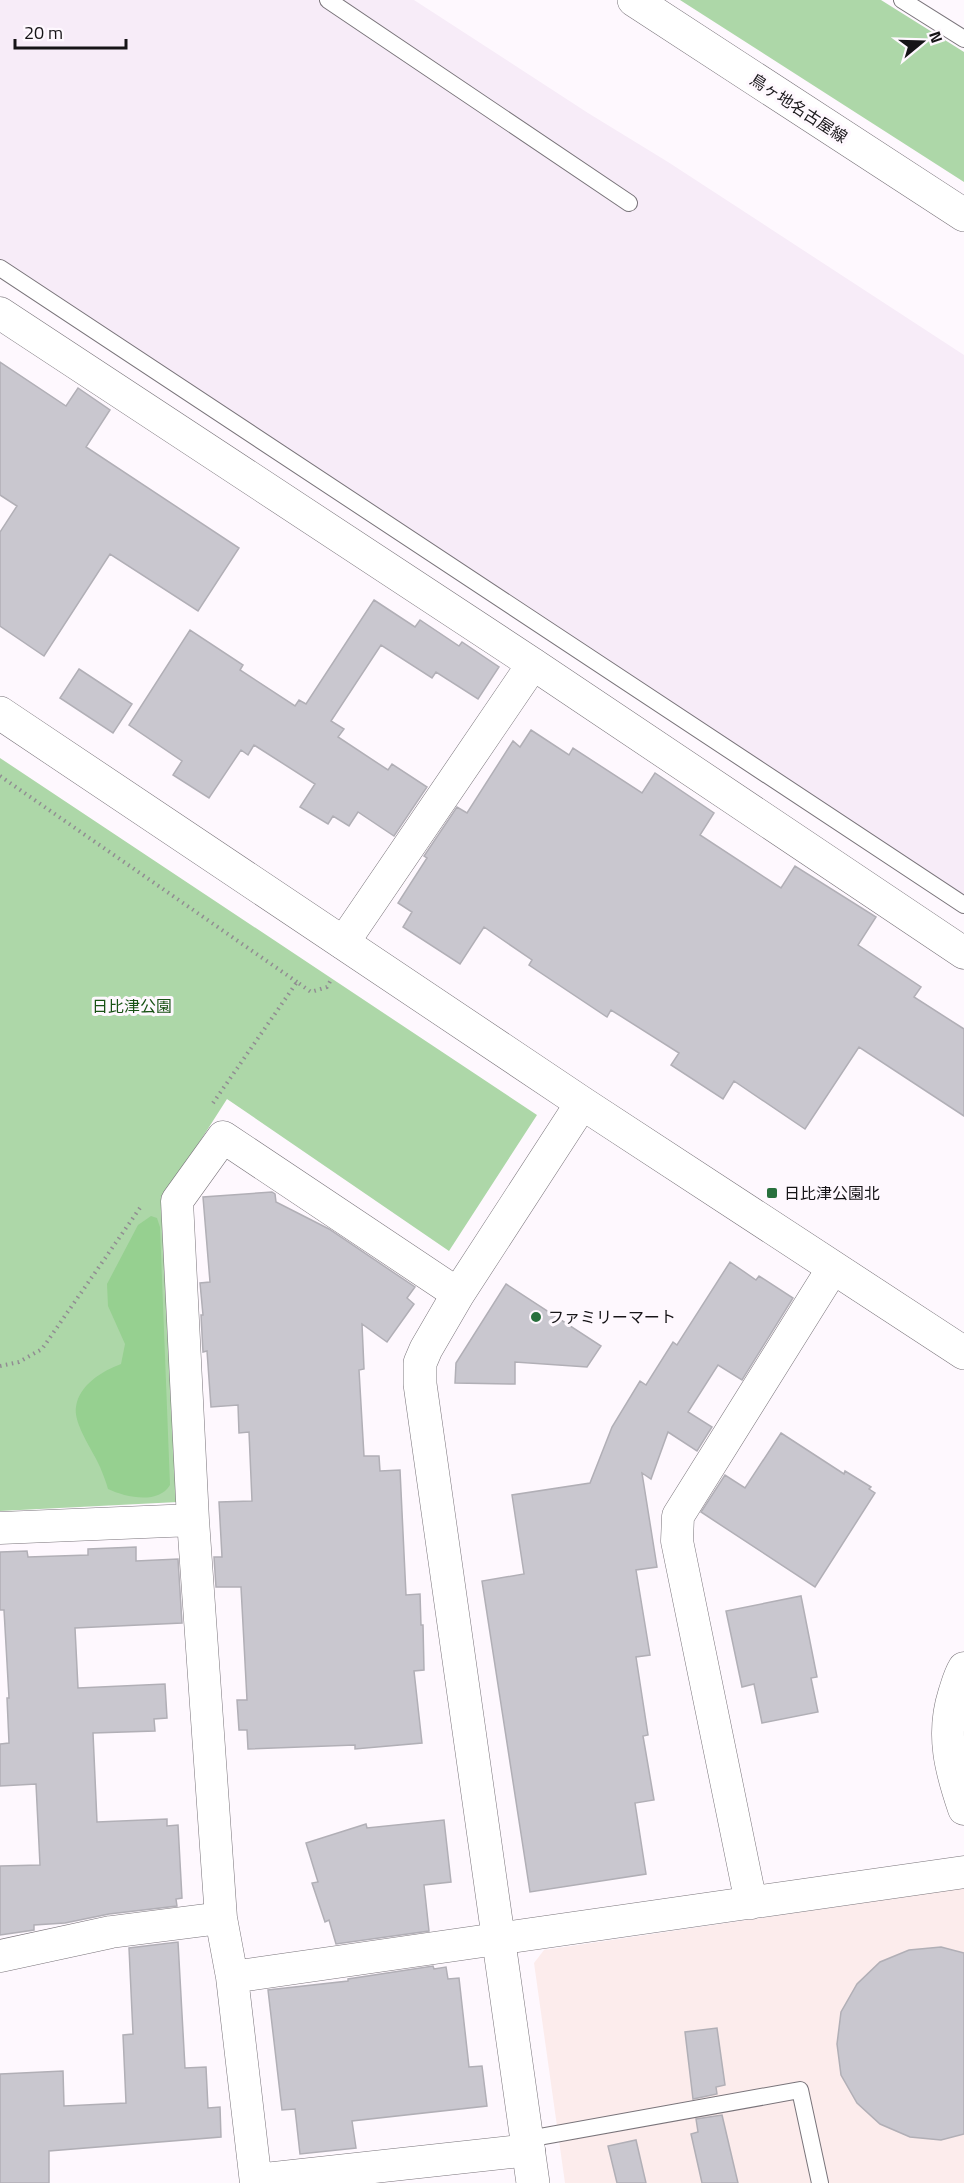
<svg xmlns="http://www.w3.org/2000/svg" width="964" height="2183" font-family="'Titillium Web','Noto Sans JP',sans-serif">
  <style>
    .built { fill: #f7ecf8 }
    .industrial { fill: #fcecec }
    .green { fill: #add7a8 }
    .forest { fill: #96d090 }
    .building { fill: #c9c7cf; stroke: #b1afb6; stroke-width: 1.5 }
    .lines { fill: none; stroke-linecap: round; stroke-linejoin: round }
    .service-casing { stroke: #79747a; stroke-width: 18 }
    .minor-casing { stroke: #79747a; stroke-width: 33 }
    .tertiary-casing { stroke: #79747a; stroke-width: 34 }
    .secondary-casing { stroke: #79747a; stroke-width: 34 }
    .path { stroke: #918d92; stroke-width: 4; stroke-dasharray: 1.5 4.5; stroke-linecap: butt }
    .service { stroke: #fff; stroke-width: 16 }
    .minor { stroke: #fff; stroke-width: 32 }
    .tertiary { stroke: #fff; stroke-width: 33 }
    .secondary { stroke: #fff; stroke-width: 33 }
    .poi-dot { fill: #28703d; stroke: #fef8fe; stroke-width: 2 }
    .labels { text-anchor: middle; stroke-width: 6; stroke-linejoin: round; paint-order: stroke }
    .street-label { font-size: 16px; fill: #161417; stroke: #fef8fe }
    .park-label { font-size: 16px; fill: #185214; stroke: #fef8fe }
    .poi-label { font-size: 16px; fill: #161417; stroke: #fef8fe; text-anchor: start }
  </style>
  <rect width="100%" height="100%" fill="#fef8fe"/>
  <path class="built" d="M 0,0 L 414,0 L 588,113 L 668,162 L 964,355 L 964,897 L 0,273 Z"/>
  <path class="industrial" d="M 964,1888 L 964,2183 L 565,2183 L 534,1963 L 544,1950 Z"/>
  <path class="green" d="M 680,0 L 881,0 L 964,52 L 964,182 Z
    M 0,758 L 537,1115 L 449,1251 L 227,1099 L 163,1199 L 178,1502 L 0,1511 Z"/>
  <path class="forest" d="M 151,1216 L 157,1218 L 160,1227 L 170,1485 C 158,1505 125,1497 108,1489 C 106,1482 103,1474 100,1467 C 94,1452 73,1424 76,1407 C 79,1385 102,1371 121,1364 L 125,1344 L 108,1306 L 107,1284 L 138,1225 Z"/>
  <path class="building" d="M 0,362 L 66,406 L 78,388 L 110,410 L 86,447 L 239,548 L 198,611 L 110,554 L 44,656 L 0,626 L 0,532 L 17,506 L 0,495 Z
    M 374,600 L 415,627 L 420,620 L 459,646 L 462,642 L 499,667 L 478,699 L 436,672 L 432,678 L 381,645 L 331,721 L 344,729 L 338,737 L 388,770 L 392,764 L 427,787 L 394,836 L 358,812 L 349,826 L 333,816 L 328,824 L 300,807 L 315,784 L 254,745 L 248,755 L 241,750 L 209,798 L 173,775 L 182,761 L 129,725 L 190,630 L 243,665 L 240,670 L 295,706 L 299,700 L 306,704 Z
    M 79,669 L 132,704 L 113,733 L 60,698 Z
    M 531,730 L 569,755 L 573,748 L 642,793 L 655,773 L 714,813 L 700,835 L 781,888 L 795,866 L 876,917 L 858,945 L 921,987 L 914,997 L 964,1029 L 964,1116 L 859,1047 L 805,1129 L 734,1081 L 723,1099 L 671,1065 L 679,1053 L 611,1010 L 607,1017 L 529,965 L 532,960 L 484,927 L 460,964 L 403,927 L 412,912 L 398,903 L 427,858 L 424,856 L 457,807 L 467,813 L 513,741 L 520,747 Z
    M 272,1192 L 275,1194 L 276,1202 L 329,1229 L 415,1287 L 407,1298 L 414,1304 L 387,1342 L 362,1324 L 364,1369 L 359,1370 L 364,1456 L 379,1456 L 380,1471 L 400,1470 L 406,1595 L 420,1594 L 421,1625 L 423,1625 L 424,1670 L 414,1671 L 422,1743 L 355,1749 L 355,1745 L 248,1749 L 247,1730 L 239,1730 L 237,1700 L 247,1700 L 241,1587 L 216,1587 L 214,1557 L 222,1557 L 219,1502 L 252,1501 L 249,1432 L 239,1433 L 238,1405 L 211,1407 L 207,1351 L 203,1352 L 201,1315 L 203,1315 L 200,1283 L 210,1282 L 203,1197 Z
    M 730,1262 L 756,1280 L 759,1276 L 793,1298 L 742,1380 L 718,1365 L 688,1412 L 712,1427 L 697,1451 L 668,1432 L 651,1479 L 642,1473 L 657,1567 L 636,1570 L 650,1655 L 636,1657 L 648,1735 L 643,1736 L 654,1800 L 635,1803 L 646,1874 L 530,1892 L 482,1581 L 524,1574 L 512,1495 L 590,1483 L 612,1427 L 640,1381 L 646,1385 L 673,1342 L 677,1345 Z
    M 506,1284 L 601,1346 L 587,1367 L 515,1362 L 515,1384 L 455,1383 L 456,1363 Z
    M 781,1433 L 844,1474 L 845,1471 L 871,1487 L 869,1489 L 875,1493 L 815,1587 L 701,1512 L 725,1475 L 745,1488 Z
    M 136,1547 L 136,1561 L 178,1559 L 182,1623 L 75,1628 L 78,1688 L 165,1684 L 167,1718 L 154,1719 L 155,1731 L 93,1733 L 97,1822 L 167,1819 L 167,1826 L 178,1825 L 182,1898 L 176,1899 L 177,1906 L 109,1914 L 65,1923 L 34,1925 L 34,1930 L 0,1935 L 0,1866 L 40,1865 L 36,1784 L 0,1786 L 0,1744 L 9,1743 L 7,1698 L 9,1698 L 4,1610 L 0,1610 L 0,1552 L 27,1551 L 28,1557 L 88,1555 L 88,1549 Z
    M 801,1596 L 817,1677 L 811,1678 L 818,1712 L 762,1723 L 754,1684 L 742,1687 L 726,1611 Z
    M 444,1820 L 451,1882 L 424,1885 L 429,1931 L 336,1944 L 329,1920 L 325,1922 L 312,1883 L 318,1882 L 306,1843 L 366,1824 L 367,1828 Z
    M 178,1942 L 185,2068 L 206,2067 L 208,2108 L 220,2107 L 221,2137 L 49,2151 L 49,2183 L 0,2183 L 0,2074 L 63,2071 L 64,2106 L 126,2103 L 123,2035 L 133,2034 L 129,1948 Z
    M 941,1947 L 964,1953 L 964,2134 L 941,2140 L 910,2137 L 880,2124 L 857,2103 L 841,2075 L 837,2044 L 841,2012 L 857,1984 L 880,1962 L 909,1950 Z
    M 433,1966 L 434,1969 L 446,1967 L 448,1979 L 459,1978 L 469,2067 L 482,2066 L 487,2106 L 352,2121 L 356,2148 L 300,2154 L 295,2109 L 282,2110 L 268,1990 L 348,1981 L 348,1979 Z
    M 717,2028 L 725,2085 L 716,2087 L 717,2094 L 693,2099 L 685,2032 Z
    M 722,2115 L 738,2183 L 702,2183 L 691,2134 L 698,2132 L 696,2119 Z
    M 636,2140 L 646,2183 L 617,2183 L 608,2146 Z"/>
  <g class="lines">
    <defs>
      <path id="service" d="M 328,0 L 629,203
        M 902,0 L 964,39
        M 0,268 L 964,905
        M 528,2139 L 800,2090 L 820,2183"/>
      <path id="minor" d="M 0,313 L 533,664 L 964,953
        M 343,943 L 533,664
        M 0,1528 L 193,1520
        M 964,1668 C 959,1676 957,1685 954,1694 C 941,1735 951,1771 964,1809
        M 751,1903 L 677,1541 L 678,1516 L 833,1268
        M 0,1956 L 111,1932 L 221,1918
        M 232,1977 L 964,1872
        M 256,2180 L 529,2150
        M 256,2183 L 232,1977 L 221,1918 L 193,1520 L 177,1201 L 223,1137 L 458,1294"/>
      <path id="tertiary" d="M 0,713 L 582,1103 L 964,1353
        M 533,2183 L 420,1384 L 420,1363 L 426,1349 L 458,1294 L 582,1103"/>
      <path id="secondary" d="M 634,0 L 964,215"/>
    </defs>
    <use href="#service" class="service-casing"/>
    <use href="#minor" class="minor-casing"/>
    <use href="#tertiary" class="tertiary-casing"/>
    <use href="#secondary" class="secondary-casing"/>
    <path class="path" d="M 0,776 L 297,982
      M 213,1103 L 297,982 L 311,992 L 327,987 L 332,978
      M 0,1366 L 19,1362 L 42,1349 L 142,1205"/>
    <use href="#service" class="service"/>
    <use href="#minor" class="minor"/>
    <use href="#tertiary" class="tertiary"/>
    <use href="#secondary" class="secondary"/>
  </g>
  <g class="poi-dot">
    <rect x="766" y="1187" width="12" height="12" rx="3"/>
    <circle cx="536" cy="1317" r="6"/>
  </g>
  <g class="labels">
    <g class="street-label">
      <text transform="translate(799 108) rotate(33)" y="6">鳥ヶ地名古屋線</text>
    </g>
    <g class="park-label">
      <text x="132" y="1012">日比津公園</text>
    </g>
    <g class="poi-label">
      <text x="784" y="1199">日比津公園北</text>
      <text x="548" y="1323">ファミリーマート</text>
    </g>
  </g>
  <g transform="translate(922 42) rotate(71)" stroke="#fef8fe" stroke-width="4.5" paint-order="stroke">
  <path d="M0-4.5L10 22L0 15L-10 22Z" fill="#161417"/>
  <text y="-9" font-size="16" font-weight="bold" text-anchor="middle" fill="#161417">N</text>
  </g>
  <path d="M15 39v9h111v-9" fill="none" stroke="#161417" stroke-width="3"/>
  <text x="24" y="39" font-size="18" fill="#161417" stroke="#fef8fe" stroke-width="4.5" paint-order="stroke">20 m</text>
</svg>
